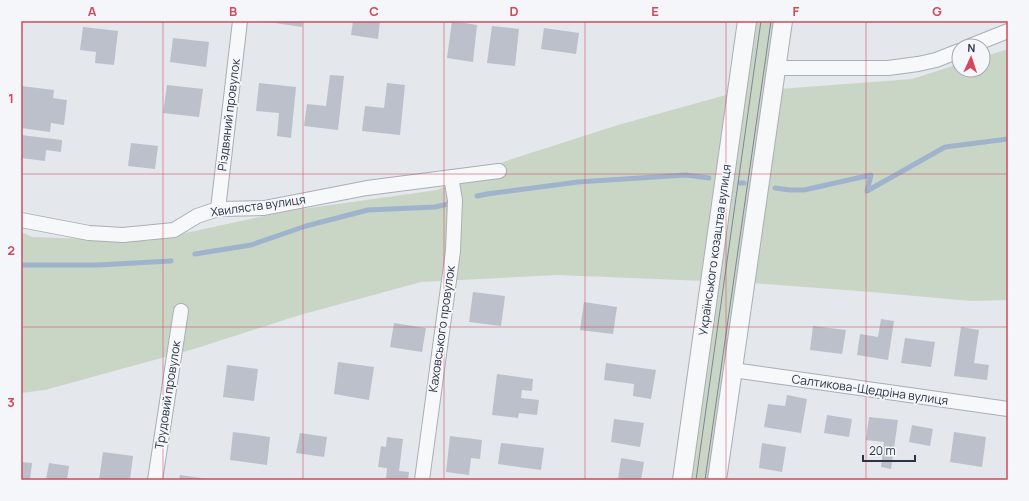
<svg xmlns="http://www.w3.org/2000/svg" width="1029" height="501" font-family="Manrope,sans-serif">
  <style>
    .green { fill: #c9d6c5 }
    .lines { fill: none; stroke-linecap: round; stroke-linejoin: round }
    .stream { stroke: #9fb4cc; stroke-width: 5 }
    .building { fill: #bbc0ca }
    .minor-casing { stroke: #a9aeb7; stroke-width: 16 }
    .tertiary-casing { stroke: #a9aeb7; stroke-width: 20 }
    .minor { stroke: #f7f8fa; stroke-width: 14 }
    .tertiary { stroke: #f7f8fa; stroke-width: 18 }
    .tram { stroke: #7d8696; stroke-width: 1 }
    .grid { fill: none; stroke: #d1495b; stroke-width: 1; stroke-opacity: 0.55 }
    .labels { text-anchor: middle; stroke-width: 3.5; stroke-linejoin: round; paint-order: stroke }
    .street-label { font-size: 12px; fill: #2b3445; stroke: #f4f6f9 }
    .neatline { fill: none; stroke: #d1495b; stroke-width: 1.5 }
    .grid-label { font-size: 13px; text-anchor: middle; font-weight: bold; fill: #d1495b }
  </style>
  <rect width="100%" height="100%" fill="#e4e7ec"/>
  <path class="green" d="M 752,21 L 777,21 L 712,480 L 686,480 Z
    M 1008,49 L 1008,300 L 971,301 L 871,292 L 751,283 L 779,89 L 912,79 L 959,64 L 959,70 L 983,70 L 983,57 Z
    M 733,93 L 705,281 L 557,275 L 421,282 L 300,315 L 194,349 L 45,390 L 21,393 L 21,232 L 32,237 L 148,241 L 288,211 L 437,190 L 506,161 L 618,125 Z"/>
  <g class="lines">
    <path class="stream" d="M 740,183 L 744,183
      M 775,188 L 790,190 L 804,190 L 871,175 L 867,191 L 945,147 L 1008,139
      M 477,196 L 487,194 L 578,182 L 686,175 L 709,178
      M 195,254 L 251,245 L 306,226 L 368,210 L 435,207 L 448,204
      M 21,265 L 98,265 L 171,261"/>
  </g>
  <path class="building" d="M 262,21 L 303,21 L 302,27 Z
    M 353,21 L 380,21 L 378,39 L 351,35 Z
    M 452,21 L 477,25 L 473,62 L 447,58 Z
    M 492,26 L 519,29 L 515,66 L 487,63 Z
    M 83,27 L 118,31 L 114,65 L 95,63 L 96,52 L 80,50 Z
    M 544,28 L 579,33 L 576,54 L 541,49 Z
    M 173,38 L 209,42 L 206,67 L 170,62 Z
    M 330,75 L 344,76 L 338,130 L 304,126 L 307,104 L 326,106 Z
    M 259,83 L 296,87 L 291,138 L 277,136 L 279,113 L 256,111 Z
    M 387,83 L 405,85 L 400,135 L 362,131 L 365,106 L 384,108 Z
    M 167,85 L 203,89 L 199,117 L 163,113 Z
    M 21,86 L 54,90 L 53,98 L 67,100 L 64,125 L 51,123 L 50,132 L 21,128 Z
    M 21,135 L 62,140 L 61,152 L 46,150 L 45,161 L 21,158 Z
    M 131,143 L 158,146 L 155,169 L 128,166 Z
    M 473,292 L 505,296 L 501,326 L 469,322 Z
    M 584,302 L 617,307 L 613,334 L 580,330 Z
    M 881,319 L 894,321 L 888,360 L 857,355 L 860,334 L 878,337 Z
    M 394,323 L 426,328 L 422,352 L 390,347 Z
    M 813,326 L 846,330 L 842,354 L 810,350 Z
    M 961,327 L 979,330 L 974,363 L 989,365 L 987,380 L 954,376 Z
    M 905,338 L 935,342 L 931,367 L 901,363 Z
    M 338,362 L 374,367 L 369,400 L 334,394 Z
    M 606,363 L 656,370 L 651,399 L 633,396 L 634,384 L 604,380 Z
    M 227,365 L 258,369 L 254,401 L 223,397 Z
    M 497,374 L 533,379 L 532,391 L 522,390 L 521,398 L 539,400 L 537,415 L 519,413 L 518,418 L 492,415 Z
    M 787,395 L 807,399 L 801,433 L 764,427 L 768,404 L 785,406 Z
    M 827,415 L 852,419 L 849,437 L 824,433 Z
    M 869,417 L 898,420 L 891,469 L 881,467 L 884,442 L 866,440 Z
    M 614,419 L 644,423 L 640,447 L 611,442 Z
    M 912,425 L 933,429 L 930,446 L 909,442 Z
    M 233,432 L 270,437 L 267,465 L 230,460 Z
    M 954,432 L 986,437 L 982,467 L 950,462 Z
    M 300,433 L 327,437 L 324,457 L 296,453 Z
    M 450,436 L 482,440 L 480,459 L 471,458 L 469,475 L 446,472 Z
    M 387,437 L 403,439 L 399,471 L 409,472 L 408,480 L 386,480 L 387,468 L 378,467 L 381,446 L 386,447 Z
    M 501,443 L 544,448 L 541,470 L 498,464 Z
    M 762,443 L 786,447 L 782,472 L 759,468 Z
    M 103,452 L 133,456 L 130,480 L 99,480 Z
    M 621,458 L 644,462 L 641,480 L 618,480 Z
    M 21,462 L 32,463 L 30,480 L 21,480 Z
    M 49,463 L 69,466 L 67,480 L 46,480 Z
    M 180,475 L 207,479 L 207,480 L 179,480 Z"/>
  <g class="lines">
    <defs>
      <path id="minor" d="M 970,46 L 1008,31
        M 776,68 L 888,68 L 918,64 L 936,60 L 959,51
        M 218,209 L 240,21
        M 21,220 L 89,233 L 123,235 L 174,230 L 197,216 L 218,209 L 264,208 L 367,188 L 499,171
        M 733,370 L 1008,409
        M 155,480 L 181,311
        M 422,480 L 453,251 L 455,200 L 451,177"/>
      <path id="tertiary" d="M 682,480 L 747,21
        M 717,480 L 783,21"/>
    </defs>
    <use href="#minor" class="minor-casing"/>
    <use href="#tertiary" class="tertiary-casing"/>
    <use href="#minor" class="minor"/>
    <use href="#tertiary" class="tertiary"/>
    <path class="tram" d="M 696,480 L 761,21
      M 705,480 L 771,21"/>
  </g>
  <path class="grid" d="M 163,21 L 163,480M 303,21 L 303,480M 444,21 L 444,480M 585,21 L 585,480M 726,21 L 726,480M 866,21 L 866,480M 21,174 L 1008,174M 21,327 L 1008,327"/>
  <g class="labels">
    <g class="street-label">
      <text transform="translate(229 115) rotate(-83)" y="4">Різдвяний провулок</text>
      <text transform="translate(258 206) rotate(-8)" y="4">Хвиляста вулиця</text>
      <text transform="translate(715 250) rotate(-82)" y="4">Українського козацтва вулиця</text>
      <text transform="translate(442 329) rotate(-82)" y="4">Каховського провулок</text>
      <text transform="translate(870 390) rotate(8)" y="4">Салтикова-Щедріна вулиця</text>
      <text transform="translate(168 395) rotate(-81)" y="4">Трудовий провулок</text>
    </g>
  </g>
  <rect width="1029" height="501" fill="none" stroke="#f4f6f9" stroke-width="44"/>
  <g transform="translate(971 58) rotate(3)"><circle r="19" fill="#f4f6f9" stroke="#a4a8b1"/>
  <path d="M0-3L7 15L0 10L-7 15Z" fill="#d1495b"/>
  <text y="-6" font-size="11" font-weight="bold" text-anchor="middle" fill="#2b3445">N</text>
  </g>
  <path d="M863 455v6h52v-6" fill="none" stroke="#2b3445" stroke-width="2"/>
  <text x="869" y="455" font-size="12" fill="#2b3445" stroke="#f4f6f9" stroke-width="3" paint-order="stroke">20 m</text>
  <rect x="22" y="22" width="985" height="457" class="neatline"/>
  <g class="grid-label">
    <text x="92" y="16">A</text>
    <text x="233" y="16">B</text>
    <text x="374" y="16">C</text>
    <text x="514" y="16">D</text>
    <text x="655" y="16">E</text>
    <text x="796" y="16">F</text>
    <text x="937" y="16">G</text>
    <text x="11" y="103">1</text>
    <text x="11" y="255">2</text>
    <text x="11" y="407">3</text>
  </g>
</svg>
